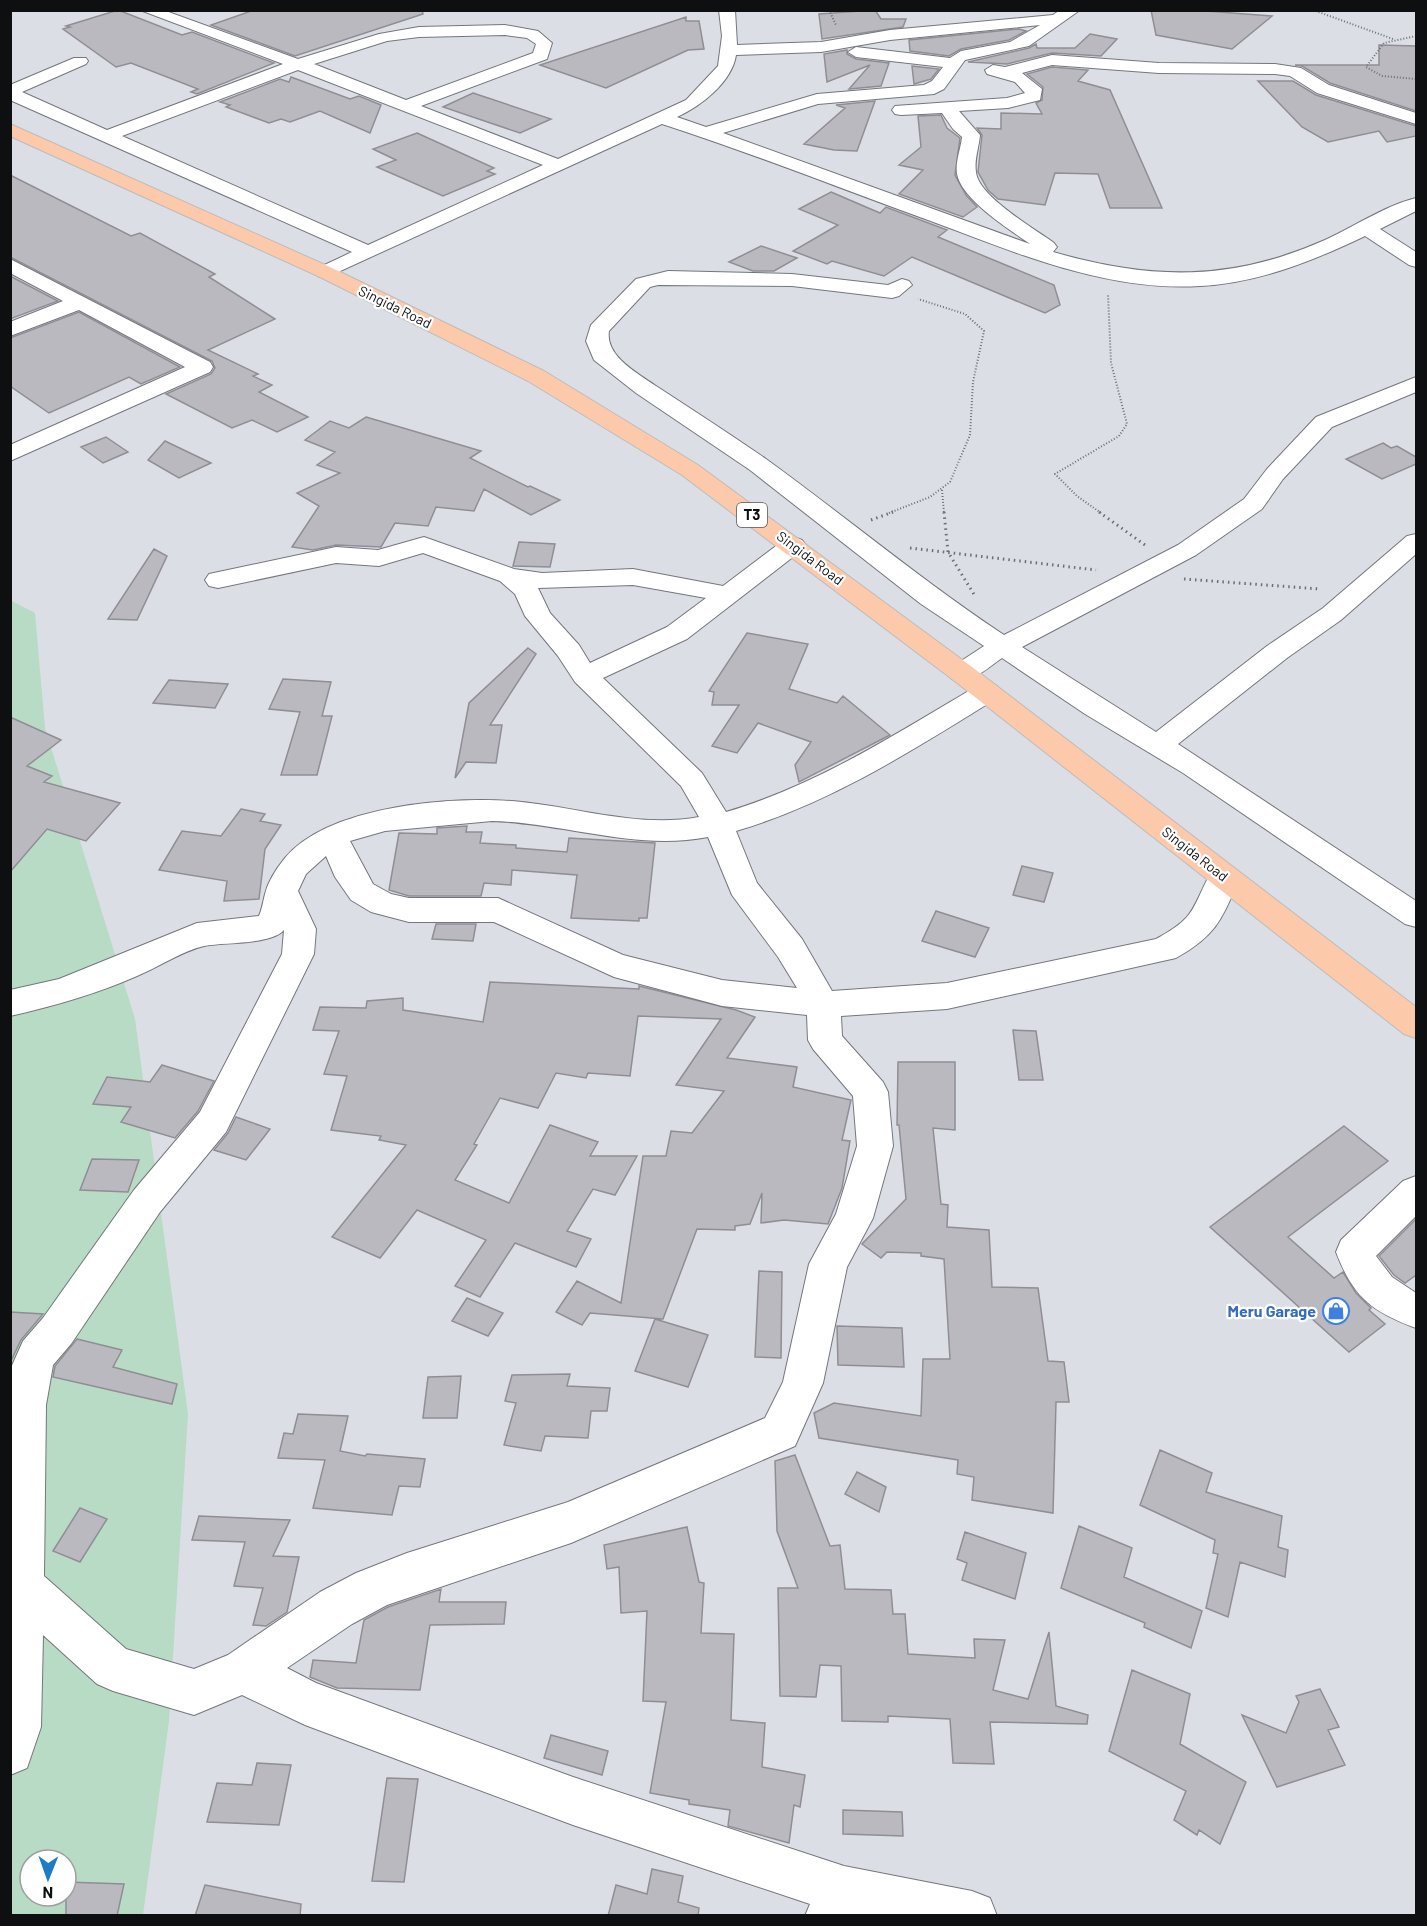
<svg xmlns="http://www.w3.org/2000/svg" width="1427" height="1926" font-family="Barlow,sans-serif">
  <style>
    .green { fill: #b7dbc4; fill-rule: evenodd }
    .building { fill: #bbb9c0; stroke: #908e94; stroke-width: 1.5 }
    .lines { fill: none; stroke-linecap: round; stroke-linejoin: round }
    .minor-casing { stroke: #73777c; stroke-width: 2 }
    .highway-casing { stroke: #bbbcbc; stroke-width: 2 }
    .path-far1 { stroke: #6c6f73; stroke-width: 2; stroke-dasharray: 1 2; stroke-linecap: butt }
    .path { stroke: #6c6f73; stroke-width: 3; stroke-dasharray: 1.5 4; stroke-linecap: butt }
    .minor { fill: #fff; fill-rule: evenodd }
    .highway { fill: #fdc9ab; fill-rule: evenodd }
    .labels { text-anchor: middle; stroke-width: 4.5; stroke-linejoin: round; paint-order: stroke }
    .far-street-label { font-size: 14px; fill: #0d0f11; stroke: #fff }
    .shield { fill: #fff; stroke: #565758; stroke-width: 1.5 }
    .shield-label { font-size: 15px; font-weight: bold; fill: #0d0f11 }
    .shop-label { font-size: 16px; font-weight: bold; fill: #366cbe; stroke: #fff; text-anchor: end }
  </style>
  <rect width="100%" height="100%" fill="#dbdfe5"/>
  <path class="green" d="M 10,600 L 35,613 L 45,728 L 135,1019 L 188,1414 L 169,1721 L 143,1915 L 11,1915 ZM 30,1860 L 66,1860 L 66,1896 L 30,1896 Z"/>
  <path class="building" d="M 118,10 L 182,35 L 192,32 L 274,63 L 197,94 L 191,92 L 198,89 L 131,63 L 116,67 L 63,29 L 70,27 L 66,26 Z
    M 254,10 L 422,10 L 423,14 L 295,56 L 211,25 Z
    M 875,10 L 881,19 L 906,19 L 903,27 L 822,39 L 819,14 Z
    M 1151,10 L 1206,11 L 1272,16 L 1232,49 L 1156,35 Z
    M 686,17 L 686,21 L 699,21 L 704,49 L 688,50 L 606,88 L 540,65 Z
    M 1019,29 L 1026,31 L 1009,40 L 961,49 L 949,56 L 910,51 L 909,40 Z
    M 1090,34 L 1117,39 L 1101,56 L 1052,53 L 1007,64 L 968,62 L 1029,48 L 1036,44 L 1037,48 L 1075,48 Z
    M 1379,45 L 1416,46 L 1416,111 L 1330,83 L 1302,66 L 1295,65 L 1379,65 Z
    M 847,50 L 847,54 L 856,59 L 889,63 L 881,86 L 849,89 L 870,65 L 827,82 L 824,54 Z
    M 912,66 L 939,69 L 931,79 L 914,84 Z
    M 1052,67 L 1088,70 L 1078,81 L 1110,90 L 1162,208 L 1110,208 L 1098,174 L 1055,173 L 1045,205 L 998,199 L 988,190 L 978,172 L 982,135 L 977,128 L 1001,129 L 1001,113 L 1042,114 L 1036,103 L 1042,100 L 1043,87 L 1027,74 Z
    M 291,77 L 350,99 L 359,96 L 381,105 L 370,133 L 320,111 L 290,122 L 281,119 L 269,123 L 226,107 L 230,105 L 220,102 L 280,79 L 289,82 Z
    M 1258,81 L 1293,81 L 1316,95 L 1416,126 L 1416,136 L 1387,142 L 1379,131 L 1328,142 L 1302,127 Z
    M 473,93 L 551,119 L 520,133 L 443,107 Z
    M 875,101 L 857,151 L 834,150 L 804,144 L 845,108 L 836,105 Z
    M 941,115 L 947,128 L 960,138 L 955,175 L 966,195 L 977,207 L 963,217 L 899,194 L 923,170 L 899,165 L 921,147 L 918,116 Z
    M 417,133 L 494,168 L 487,171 L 495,174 L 443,196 L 377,167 L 396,160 L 373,149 Z
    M 10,175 L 131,236 L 140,233 L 215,274 L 209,277 L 275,319 L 208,350 L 258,374 L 253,376 L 272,385 L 259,392 L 308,417 L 277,432 L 252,420 L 232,428 L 166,394 L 211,374 L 215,368 L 212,361 L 10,257 Z
    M 831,192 L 880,213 L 886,207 L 947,230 L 938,237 L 1054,285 L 1060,305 L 1045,313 L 912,257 L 884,276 L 832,261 L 827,264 L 793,251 L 838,225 L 799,209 Z
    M 761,246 L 797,258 L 774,271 L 753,271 L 729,262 Z
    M 10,276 L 58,301 L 10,319 Z
    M 79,312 L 180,367 L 141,384 L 129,377 L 49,413 L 10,386 L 10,338 Z
    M 366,417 L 481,451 L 470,458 L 528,487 L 530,486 L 560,500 L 531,515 L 484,489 L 474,511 L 436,507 L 428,526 L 395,523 L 381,547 L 336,545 L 313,550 L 292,547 L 319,506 L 297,493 L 340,473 L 317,465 L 335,452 L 305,440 L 330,421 L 349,428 Z
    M 106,437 L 128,452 L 103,463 L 81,447 Z
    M 165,441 L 211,463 L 179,478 L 148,460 Z
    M 1383,443 L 1391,448 L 1397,446 L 1416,457 L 1416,464 L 1382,479 L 1346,459 Z
    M 519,542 L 555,544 L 550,567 L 513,566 Z
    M 154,549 L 167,556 L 137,620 L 108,619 Z
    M 747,633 L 808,644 L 789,689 L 837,703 L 843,696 L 890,735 L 799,782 L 795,765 L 811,742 L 758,723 L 737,753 L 712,746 L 739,705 L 712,705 L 714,692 L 709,691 Z
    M 528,648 L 536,654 L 490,725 L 502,725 L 496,763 L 466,762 L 455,778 L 469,703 Z
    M 283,679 L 331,682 L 322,716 L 332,716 L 317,775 L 281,775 L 300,712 L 269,709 Z
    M 169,680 L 228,684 L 215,708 L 153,703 Z
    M 10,717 L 61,740 L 27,766 L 52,776 L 44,782 L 120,803 L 86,841 L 47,829 L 10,872 Z
    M 241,809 L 265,814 L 260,821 L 281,825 L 265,849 L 259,899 L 224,901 L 227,881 L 159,870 L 182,831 L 221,836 Z
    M 467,826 L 466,832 L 482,832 L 480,843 L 516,845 L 516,848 L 567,852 L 569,838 L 655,843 L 647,918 L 639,918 L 639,921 L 571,918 L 577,875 L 512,870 L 511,885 L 484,883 L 481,896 L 409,896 L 389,890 L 399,833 L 437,834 L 437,828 Z
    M 1022,866 L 1053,873 L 1044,902 L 1013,895 Z
    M 936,911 L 989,928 L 975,957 L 922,941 Z
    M 436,924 L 476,924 L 473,941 L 432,939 Z
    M 490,982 L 639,989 L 639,986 L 736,1010 L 755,1017 L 727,1058 L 797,1067 L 793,1087 L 851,1100 L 842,1140 L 850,1141 L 842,1188 L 828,1224 L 784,1220 L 761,1223 L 762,1193 L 750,1224 L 735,1226 L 735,1230 L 697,1229 L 663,1319 L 590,1313 L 582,1325 L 556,1312 L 577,1281 L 621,1303 L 643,1156 L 666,1156 L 671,1131 L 692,1133 L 724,1091 L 676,1085 L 721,1019 L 638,1016 L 630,1076 L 588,1073 L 586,1078 L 556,1073 L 538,1108 L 500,1098 L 474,1144 L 477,1145 L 455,1180 L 509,1203 L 550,1125 L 598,1142 L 590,1156 L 637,1156 L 615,1195 L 593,1189 L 567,1231 L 591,1239 L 576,1267 L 515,1243 L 480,1297 L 455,1286 L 486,1240 L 417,1210 L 380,1258 L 332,1237 L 406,1145 L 379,1140 L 381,1136 L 331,1130 L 347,1076 L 324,1074 L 339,1031 L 313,1030 L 320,1007 L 366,1008 L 367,1001 L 403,998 L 403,1010 L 483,1022 Z
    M 1013,1030 L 1036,1031 L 1043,1080 L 1019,1080 Z
    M 898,1062 L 955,1062 L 955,1130 L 933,1128 L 941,1204 L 948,1205 L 947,1227 L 989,1230 L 992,1287 L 1038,1288 L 1048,1361 L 1064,1362 L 1069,1402 L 1056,1402 L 1053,1513 L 972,1500 L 974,1477 L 957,1474 L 958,1460 L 819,1438 L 814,1413 L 834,1403 L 921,1416 L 923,1359 L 950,1359 L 944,1259 L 921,1256 L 921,1253 L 887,1252 L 881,1258 L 862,1244 L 906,1199 L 899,1125 L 897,1125 Z
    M 162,1065 L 214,1081 L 198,1111 L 175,1138 L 121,1122 L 131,1107 L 93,1104 L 107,1077 L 150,1082 Z
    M 236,1117 L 270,1129 L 246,1160 L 214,1150 L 228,1133 Z
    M 1344,1126 L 1388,1161 L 1288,1237 L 1334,1278 L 1343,1272 L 1356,1293 L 1371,1308 L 1369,1310 L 1385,1324 L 1349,1352 L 1210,1227 Z
    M 92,1159 L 139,1160 L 128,1192 L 80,1190 Z
    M 1416,1219 L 1416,1275 L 1405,1283 L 1394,1275 L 1379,1256 Z
    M 759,1271 L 782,1272 L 781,1358 L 755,1357 Z
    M 467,1298 L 503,1313 L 488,1336 L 452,1321 Z
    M 10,1312 L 43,1314 L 21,1340 L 10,1363 Z
    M 655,1319 L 708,1335 L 688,1387 L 635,1371 Z
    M 837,1326 L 902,1328 L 904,1367 L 838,1365 Z
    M 77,1339 L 122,1350 L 113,1367 L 177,1384 L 172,1404 L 53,1377 L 55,1366 Z
    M 570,1374 L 567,1386 L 610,1388 L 607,1411 L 591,1411 L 588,1438 L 545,1436 L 541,1451 L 504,1445 L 516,1403 L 505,1401 L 512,1375 Z
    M 461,1376 L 457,1418 L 423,1418 L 428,1377 Z
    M 298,1414 L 348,1416 L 340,1451 L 365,1456 L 367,1454 L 425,1459 L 420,1487 L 399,1486 L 392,1515 L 313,1508 L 325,1460 L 278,1458 L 284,1433 L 293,1434 Z
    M 1160,1450 L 1212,1473 L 1206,1492 L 1282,1516 L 1278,1547 L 1288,1550 L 1285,1577 L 1240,1562 L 1228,1617 L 1206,1608 L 1218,1554 L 1213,1553 L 1215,1540 L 1140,1505 Z
    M 795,1455 L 830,1546 L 840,1545 L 845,1589 L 891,1590 L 893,1614 L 905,1614 L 908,1654 L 975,1658 L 974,1639 L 1005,1640 L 993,1690 L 1028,1699 L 1049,1632 L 1056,1706 L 1088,1715 L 1087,1724 L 990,1722 L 994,1764 L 953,1763 L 950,1719 L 888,1716 L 888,1722 L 842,1721 L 841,1666 L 820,1665 L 816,1697 L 780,1696 L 778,1588 L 798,1588 L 777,1531 L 775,1461 Z
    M 857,1472 L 886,1487 L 879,1512 L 845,1494 Z
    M 80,1508 L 107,1519 L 80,1562 L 53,1551 Z
    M 199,1516 L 290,1520 L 273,1556 L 299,1557 L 287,1612 L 266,1626 L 253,1625 L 263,1588 L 234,1586 L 245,1542 L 192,1540 Z
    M 1079,1526 L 1132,1548 L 1124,1577 L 1202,1611 L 1191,1648 L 1144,1627 L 1145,1623 L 1061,1588 Z
    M 687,1527 L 699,1582 L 704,1583 L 701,1633 L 734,1634 L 731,1720 L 765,1723 L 762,1767 L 805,1775 L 800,1807 L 794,1805 L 789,1843 L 728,1826 L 730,1810 L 689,1804 L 689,1800 L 650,1793 L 666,1702 L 643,1701 L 647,1611 L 621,1613 L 619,1567 L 607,1569 L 604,1545 Z
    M 965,1532 L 1026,1553 L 1015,1599 L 962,1580 L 967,1563 L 957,1559 Z
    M 441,1589 L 439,1602 L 506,1602 L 504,1624 L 430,1625 L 420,1690 L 337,1688 L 310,1677 L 313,1660 L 356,1663 L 364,1620 L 388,1607 Z
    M 1132,1670 L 1190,1694 L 1180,1744 L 1246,1782 L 1220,1844 L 1199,1830 L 1197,1835 L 1174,1820 L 1186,1791 L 1109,1751 Z
    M 1320,1689 L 1339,1727 L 1328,1730 L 1345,1765 L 1277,1787 L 1242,1715 L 1286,1733 L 1299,1702 L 1296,1696 Z
    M 551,1735 L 608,1751 L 602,1775 L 544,1758 Z
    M 257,1763 L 291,1765 L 279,1825 L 207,1822 L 217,1783 L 252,1785 Z
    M 387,1778 L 418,1779 L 404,1882 L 372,1881 Z
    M 843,1810 L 902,1812 L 903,1836 L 843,1834 Z
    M 652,1869 L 683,1876 L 678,1902 L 699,1908 L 698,1916 L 608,1916 L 616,1885 L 647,1894 Z
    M 66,1882 L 124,1884 L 117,1916 L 66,1916 Z
    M 205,1885 L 301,1904 L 300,1916 L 195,1916 Z"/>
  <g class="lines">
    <defs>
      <path id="minor" d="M 140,10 L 163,10 L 298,59 L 379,34 L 419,27 L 505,25 L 538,31 L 552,43 L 547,59 L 421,106 L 558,159 L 686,100 L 718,66 L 722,36 L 719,10 L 735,10 L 737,45 L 821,42 L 890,30 L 1053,15 L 1060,10 L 1080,10 L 1029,46 L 965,60 L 944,89 L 934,94 L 818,104 L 723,133 L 1030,244 C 1009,229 962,200 957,174 C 955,162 961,148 962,137 L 953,129 L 942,113 L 901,115 L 895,114 L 892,110 L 895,106 L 1007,98 L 1025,93 L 1015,82 L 987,74 L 985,70 L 993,65 L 1005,67 L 1052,55 L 1159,63 L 1275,64 L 1301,68 L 1329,85 L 1416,113 L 1416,124 L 1317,93 L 1290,76 L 1275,74 L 1159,73 L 1052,65 L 1022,73 L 1042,89 L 1040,100 L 1008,108 L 959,111 L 980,135 C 979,147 974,160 976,172 C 978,196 1035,229 1054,243 L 1057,247 L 1053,252 C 1151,280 1230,282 1325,240 C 1354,227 1384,206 1416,198 L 1416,211 L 1380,229 L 1416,252 L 1416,267 L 1409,265 L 1365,236 C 1313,261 1258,283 1200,286 C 1106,292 1014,252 928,220 C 839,188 752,153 662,124 L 325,278 L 318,276 L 315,272 L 318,268 L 352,252 L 10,100 L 10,85 L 74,58 L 86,58 L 88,61 L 86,64 L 22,92 L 107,130 L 283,64 ZM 1040,25 L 1010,42 L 961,51 L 950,58 L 856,47 L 848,52 L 856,57 L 943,67 L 932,81 L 924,85 L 817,94 L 706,127 L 677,117 C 701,106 732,82 736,55 L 821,52 L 890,40 ZM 505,35 L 527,38 L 536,44 L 533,53 L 406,100 L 314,64 L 387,41 L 419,37 ZM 298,70 L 543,165 L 368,245 L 122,136 Z
        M 10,259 L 210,362 L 213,367 L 210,372 L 10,461 L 10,445 L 185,367 L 79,310 L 10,336 L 10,322 L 63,301 L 10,273 Z
        M 668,271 L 792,274 L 888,285 L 902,279 L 909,281 L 912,285 L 899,296 L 892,298 L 792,286 L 658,285 L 650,287 L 609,331 C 605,356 637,373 656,386 C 693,410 730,434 766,459 C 846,517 921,580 1004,635 L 1178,545 L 1244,499 L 1267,469 L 1316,417 L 1416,377 L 1416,392 L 1332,427 L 1283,479 L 1262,509 L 1196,555 L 1022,647 L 1156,732 L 1267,646 L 1323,608 L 1407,536 L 1416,534 L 1416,554 L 1341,620 L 1287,658 L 1178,744 L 1416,901 L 1416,927 L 1405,924 L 1183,773 L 1085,714 L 1002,658 C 986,669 972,684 952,679 L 948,673 L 952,667 L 984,646 L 921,604 L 750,470 L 636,393 L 594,360 L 586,341 L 591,325 L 636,279 Z
        M 424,537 L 514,569 L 542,573 L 633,569 L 723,586 L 784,540 L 793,537 L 802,540 L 806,545 L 802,550 L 687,639 L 603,678 L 702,773 L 726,812 C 817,785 896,734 977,686 L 987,683 L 997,686 L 1001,692 L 997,698 C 913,750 831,803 736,831 L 757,883 L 802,939 L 832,991 L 947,983 L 1156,939 C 1199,916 1191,907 1213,869 L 1224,866 L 1235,869 L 1240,877 C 1222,919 1217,935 1176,958 L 947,1009 L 841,1016 L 842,1036 L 883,1082 L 888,1092 L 893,1146 L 873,1218 L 847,1267 L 823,1383 L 795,1446 L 571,1543 L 387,1605 L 352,1624 L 287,1668 L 316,1683 L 573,1777 L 844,1866 L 972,1891 L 990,1898 L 997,1916 L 805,1916 L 810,1904 L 573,1825 L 305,1725 L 242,1695 L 194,1715 L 113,1691 L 97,1684 L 43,1635 L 41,1727 L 27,1768 L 10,1775 L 10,1370 L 23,1341 L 43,1318 L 134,1190 L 200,1112 L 282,954 L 284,930 C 271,945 224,942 204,946 C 182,951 159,967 137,976 C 96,994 54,1006 10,1016 L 10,990 L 59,979 L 197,923 L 259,916 C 262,909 263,902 265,894 C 268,882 276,869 285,858 C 329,805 456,795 522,802 C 580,808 640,828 699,817 L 681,786 L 575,682 L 558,656 L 525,616 L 515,594 L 500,581 L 423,553 L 379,566 L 336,563 L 218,588 L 209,586 L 205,580 L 209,574 L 336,547 L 378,550 ZM 633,585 L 706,598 L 667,627 L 590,663 L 579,645 L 550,613 L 538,588 ZM 492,821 C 565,823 635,851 708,837 L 732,895 L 778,957 L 797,988 L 722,980 L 623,955 L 498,898 L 409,898 L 391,894 L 373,884 L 350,841 L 385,831 ZM 326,856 L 335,877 L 351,900 L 371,912 L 409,922 L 494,922 L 614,977 L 722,1006 L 807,1015 L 808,1040 L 813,1049 L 853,1096 L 857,1146 L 836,1214 L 809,1264 L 783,1382 L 765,1418 L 568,1502 L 407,1553 L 356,1573 L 320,1592 L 228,1655 L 194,1669 L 126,1649 L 44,1576 L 46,1405 L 53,1365 L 71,1344 L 160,1212 L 226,1132 L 314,954 L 316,929 L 298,891 L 306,874 Z
        M 1416,1176 L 1416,1216 L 1376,1256 L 1392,1277 L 1416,1293 L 1416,1328 C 1372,1312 1353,1297 1336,1252 L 1341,1240 L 1403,1181 Z"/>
      <path id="highway" d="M 10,124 L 332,268 L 544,371 L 698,465 L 972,667 L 1416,1007 L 1416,1038 L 1404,1034 L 952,679 L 682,475 L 528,381 L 318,276 L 10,136 Z"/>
    </defs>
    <use href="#minor" class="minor-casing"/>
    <use href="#highway" class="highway-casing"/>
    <path class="path-far1" d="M 829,10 L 836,25
      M 1313,10 L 1393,39
      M 1366,10 L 1404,10
      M 1416,36 L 1384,43 L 1366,67 L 1382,76 L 1416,79
      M 942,490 L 944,513
      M 889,513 L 930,497 L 950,482 L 970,435 L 973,382 L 984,331 L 965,314 L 918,299
      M 1101,513 L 1077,496 L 1055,474 L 1119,436 L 1127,424 L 1111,363 L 1108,294"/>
    <path class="path" d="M 944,512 L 948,552 L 975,596
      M 1099,512 L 1145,545
      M 871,520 L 893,512
      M 910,548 L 1096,570
      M 1184,579 L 1320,589"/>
    <use href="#minor" class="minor"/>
    <use href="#highway" class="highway"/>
  </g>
  <defs>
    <symbol id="shop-ring" viewBox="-11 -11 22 22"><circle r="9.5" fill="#fff" stroke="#3f7fe0" stroke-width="1.5"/><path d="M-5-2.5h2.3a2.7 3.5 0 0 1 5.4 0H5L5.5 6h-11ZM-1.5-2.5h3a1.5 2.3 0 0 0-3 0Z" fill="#3f7fe0"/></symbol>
  </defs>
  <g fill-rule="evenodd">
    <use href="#shop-ring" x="1321" y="1296" width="30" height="30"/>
  </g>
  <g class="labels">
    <g class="far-street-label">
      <text transform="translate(395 307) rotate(26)" y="5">Singida Road</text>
      <text transform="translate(810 558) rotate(37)" y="5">Singida Road</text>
      <text transform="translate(1195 854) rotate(38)" y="5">Singida Road</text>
    </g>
    <rect class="shield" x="737" y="503" width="30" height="24" rx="4.5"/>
    <g class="shield-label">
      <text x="752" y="520">T3</text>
    </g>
    <g class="shop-label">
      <text x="1316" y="1317">Meru Garage</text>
    </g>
  </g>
  <rect width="1427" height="1926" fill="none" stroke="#0d0f11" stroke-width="24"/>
  <g transform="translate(48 1878) rotate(181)"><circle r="28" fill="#ffffff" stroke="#9e9fa0" stroke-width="1.5"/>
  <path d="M0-4.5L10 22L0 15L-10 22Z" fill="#1c7cc8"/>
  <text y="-9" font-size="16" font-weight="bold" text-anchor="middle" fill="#0d0f11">N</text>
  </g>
</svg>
